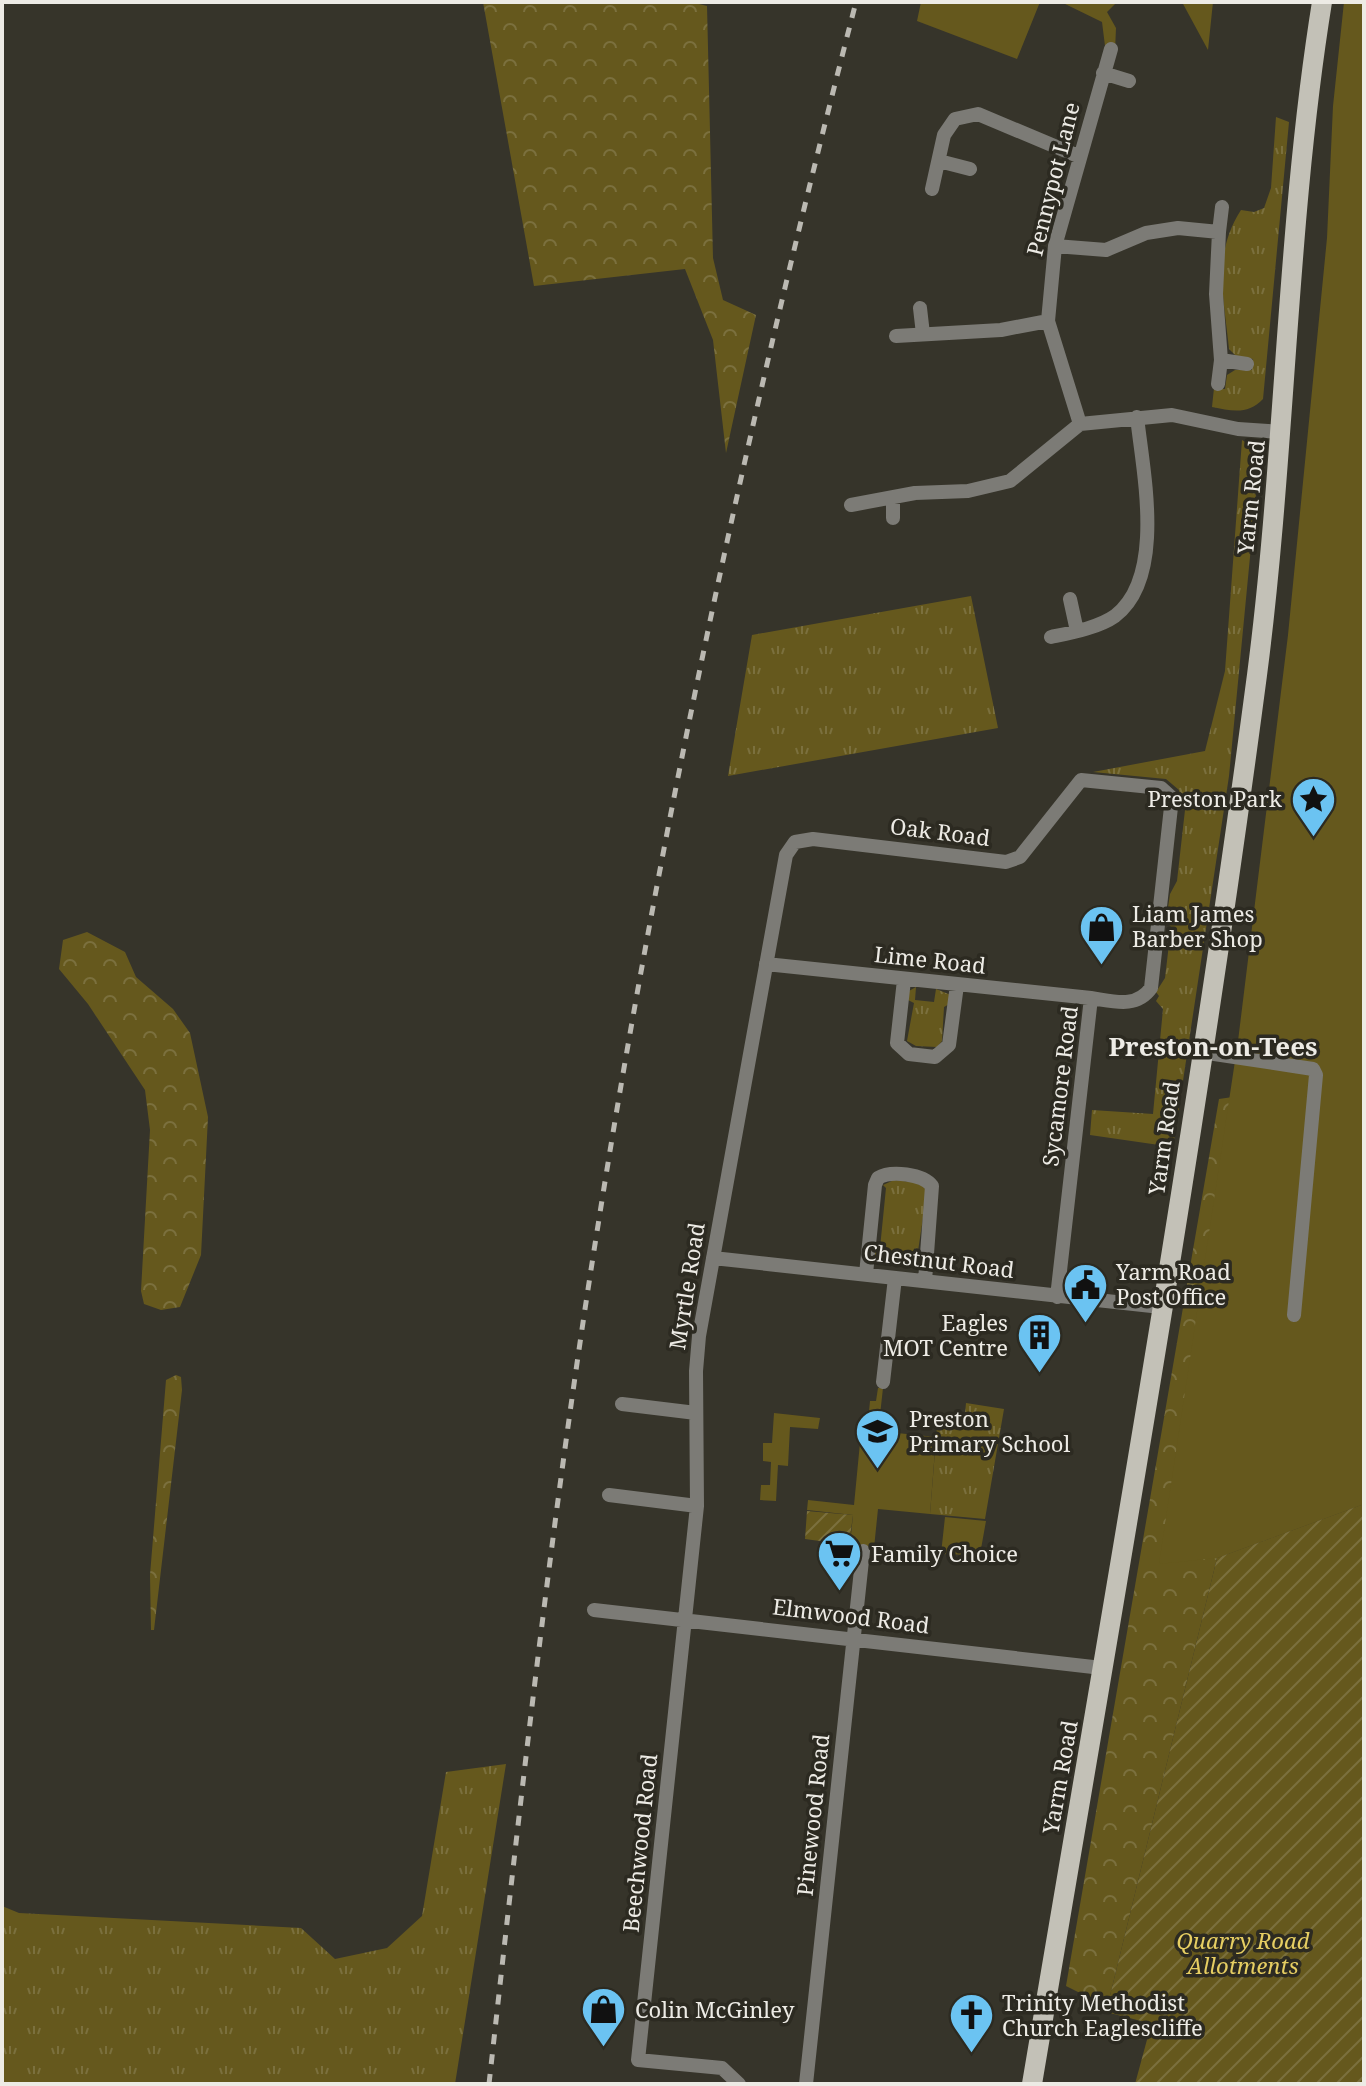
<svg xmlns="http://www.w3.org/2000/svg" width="1366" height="2086" font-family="'Noto Serif',serif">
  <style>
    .grass { fill: url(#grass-tufts) }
    .forest { fill: url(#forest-crowns) }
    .park { fill: #65581d }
    .garden { fill: url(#garden-furrows) }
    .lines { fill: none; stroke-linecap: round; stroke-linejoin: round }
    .street { stroke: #7c7b76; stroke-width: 14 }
    .primary { stroke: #c3c1b7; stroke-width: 20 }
    .rail { stroke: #bbb9b2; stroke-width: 5; stroke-dasharray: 10 10; stroke-linecap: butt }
    .labels { text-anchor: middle; stroke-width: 7; stroke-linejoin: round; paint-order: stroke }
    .street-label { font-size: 22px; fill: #edebe5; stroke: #2c2a21 }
    .poi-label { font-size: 22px; fill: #edebe5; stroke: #2c2a21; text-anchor: start }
    .park-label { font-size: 22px; font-style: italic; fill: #e6ce62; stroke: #2c2a21 }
    .quarter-label { font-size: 26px; font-weight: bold; fill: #edebe5; stroke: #2c2a21 }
  </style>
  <defs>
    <pattern id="grass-tufts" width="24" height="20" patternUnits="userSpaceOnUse" patternTransform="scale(2)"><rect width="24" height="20" fill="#65581d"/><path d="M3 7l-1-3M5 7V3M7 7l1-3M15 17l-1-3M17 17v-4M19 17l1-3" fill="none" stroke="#7b703e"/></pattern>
    <pattern id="forest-crowns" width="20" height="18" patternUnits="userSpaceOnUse" patternTransform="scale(2)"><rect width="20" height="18" fill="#65581d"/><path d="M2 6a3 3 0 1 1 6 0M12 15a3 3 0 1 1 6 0" fill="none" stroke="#7b703e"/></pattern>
    <pattern id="garden-furrows" width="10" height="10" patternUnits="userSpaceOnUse" patternTransform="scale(2)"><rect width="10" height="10" fill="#65581d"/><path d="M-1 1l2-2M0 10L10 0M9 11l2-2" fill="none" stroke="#7b703e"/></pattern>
  </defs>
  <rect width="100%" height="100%" fill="#36342a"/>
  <path class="grass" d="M 1276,117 L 1289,122 L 1263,399 C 1248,415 1232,411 1212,407 L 1214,388 L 1225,389 L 1227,375 L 1235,370 L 1252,370 L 1253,359 L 1237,357 L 1229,349 C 1224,298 1212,255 1241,210 L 1254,212 L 1264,208 L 1271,188 Z
    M 1242,440 L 1255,448 L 1259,463 L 1229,776 L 1173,1147 L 1090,1135 L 1092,1110 L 1153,1114 L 1163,1009 L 1156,1001 L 1159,996 L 1156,992 L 1165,978 L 1171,927 L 1166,921 L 1170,894 L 1177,881 L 1185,810 L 1180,804 L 1179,790 L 1166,779 L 1093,772 L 1205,751 L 1225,671 Z
    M 971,596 L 998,728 L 728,776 L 752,635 Z
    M 916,987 L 915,1000 L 934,1002 L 936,989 L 951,995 L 951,1003 L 944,1007 L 942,1041 L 937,1047 L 916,1046 L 907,1041 L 914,1003 L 906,999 L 909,991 Z
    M 894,1180 L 920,1183 L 927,1191 L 918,1251 L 922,1258 L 918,1266 L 876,1261 L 873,1253 L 880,1248 L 886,1188 L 883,1185 Z
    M 966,1403 L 1004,1409 L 985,1519 L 930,1514 L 937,1426 L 957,1430 L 964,1425 Z
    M 506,1764 L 455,2084 L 2,2084 L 2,1906 L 19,1913 L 301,1928 L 335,1959 L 387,1948 L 422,1916 L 446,1772 Z"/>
  <path class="forest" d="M 483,2 L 691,2 L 707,6 L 713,258 L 723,300 L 756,315 L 726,453 L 713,340 L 685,269 L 534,286 Z
    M 87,932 L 125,952 L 136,977 L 173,1009 L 190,1033 L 208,1117 L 201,1255 L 180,1307 L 161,1310 L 144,1304 L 141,1291 L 150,1130 L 145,1090 L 88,1004 L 59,969 L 63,940 Z
    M 1295,1088 L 1364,1504 L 1217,1558 L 1106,2012 L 1088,1997 L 1066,1986 L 1219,1099 Z
    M 176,1375 L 181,1377 L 182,1390 L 154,1630 L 151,1630 L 150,1575 L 166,1380 Z"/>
  <path class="park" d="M 921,2 L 1040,2 L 1017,59 L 917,21 Z
    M 1061,2 L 1117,2 L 1107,12 L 1116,28 L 1115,51 L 1105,46 L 1102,22 Z
    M 1182,2 L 1213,2 L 1208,50 Z
    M 1344,2 L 1364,2 L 1364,1504 L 1217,1558 L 1159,1564 L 1238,1041 L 1288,635 L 1327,238 L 1333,106 Z
    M 878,1388 L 883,1388 L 879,1424 L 887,1426 L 887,1432 L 936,1437 L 930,1514 L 878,1509 L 874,1548 L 850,1545 L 853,1515 L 807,1510 L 808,1500 L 854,1505 L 862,1422 L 868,1422 L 870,1401 L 876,1401 Z
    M 774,1413 L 820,1418 L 818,1429 L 790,1427 L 788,1466 L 778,1465 L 776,1501 L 760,1500 L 761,1485 L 770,1485 L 771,1462 L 763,1461 L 763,1443 L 772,1443 Z
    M 945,1517 L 986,1521 L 981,1549 L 975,1555 L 941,1554 Z"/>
  <path class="garden" d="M 1364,1504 L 1364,2084 L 1135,2084 L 1148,2036 L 1145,2022 L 1106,2012 L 1217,1558 Z
    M 807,1511 L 853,1515 L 849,1545 L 805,1539 Z"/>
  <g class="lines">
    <path class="street" d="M 1111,49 L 1055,246 L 1048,321 L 1080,424 L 1172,415 L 1238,429 L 1281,432
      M 1103,73 L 1129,81
      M 939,161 L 970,169
      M 932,189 L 944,135 L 955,119 L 978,114 L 1078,156
      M 1219,232 L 1222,207
      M 1055,246 L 1106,250 L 1146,233 L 1178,228 L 1219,232 L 1216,294 L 1221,360 L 1218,384
      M 920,308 L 923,334
      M 896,336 L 1001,330 L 1048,321
      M 1221,360 L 1247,364
      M 851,505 L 915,493 L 968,491 L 1010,481 L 1080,424
      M 893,518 L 893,497
      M 1070,599 L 1077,631
      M 1051,637 C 1070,633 1098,628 1115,616 C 1166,577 1143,472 1137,417
      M 766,964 L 1091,998
      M 904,980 L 897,1043 L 909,1054 L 935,1057 L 949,1045 L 957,985
      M 1201,1052 L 1313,1069 L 1316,1075 L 1294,1315
      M 713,1258 L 1161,1307
      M 866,1274 L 875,1185 L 878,1178 C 891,1170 923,1174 932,1186 L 925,1281
      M 883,1382 L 895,1278
      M 622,1404 L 696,1413
      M 609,1495 L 697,1506
      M 594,1610 L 1102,1668
      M 739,2084 L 722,2068 L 638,2060 L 697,1506 L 696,1371 L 699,1336 L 786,855 L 795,842 L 813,839 L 1006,862 L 1020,857 L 1081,780 L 1161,788 L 1172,798 L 1151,988 C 1136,1009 1113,1001 1091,998 L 1057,1297
      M 806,2084 L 863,1551"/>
    <path class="primary" d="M 1032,2084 C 1111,1615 1195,1146 1257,675 C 1286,452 1286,225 1322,2"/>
    <path class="rail" d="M 489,2084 C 521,1795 553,1506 599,1219 C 664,809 752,404 856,2"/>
  </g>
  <defs>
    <symbol id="sight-pin" viewBox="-11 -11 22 30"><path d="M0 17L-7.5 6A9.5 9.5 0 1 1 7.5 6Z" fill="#6bc3f2" stroke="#2c2a21"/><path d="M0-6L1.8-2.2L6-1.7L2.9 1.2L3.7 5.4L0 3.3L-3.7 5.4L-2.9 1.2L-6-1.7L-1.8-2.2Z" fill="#111"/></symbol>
    <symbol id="shop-pin" viewBox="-11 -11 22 30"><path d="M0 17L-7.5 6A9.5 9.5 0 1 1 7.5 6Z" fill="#6bc3f2" stroke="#2c2a21"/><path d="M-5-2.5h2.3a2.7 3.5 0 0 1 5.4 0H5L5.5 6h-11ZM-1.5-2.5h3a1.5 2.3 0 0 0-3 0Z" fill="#111"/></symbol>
    <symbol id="civic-pin" viewBox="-11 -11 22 30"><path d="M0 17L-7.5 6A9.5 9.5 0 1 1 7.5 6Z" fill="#6bc3f2" stroke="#2c2a21"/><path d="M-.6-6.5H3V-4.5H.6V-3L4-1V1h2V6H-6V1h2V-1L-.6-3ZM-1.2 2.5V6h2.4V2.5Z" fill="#111"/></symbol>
    <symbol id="building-pin" viewBox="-11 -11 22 30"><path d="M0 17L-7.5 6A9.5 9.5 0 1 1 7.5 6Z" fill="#6bc3f2" stroke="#2c2a21"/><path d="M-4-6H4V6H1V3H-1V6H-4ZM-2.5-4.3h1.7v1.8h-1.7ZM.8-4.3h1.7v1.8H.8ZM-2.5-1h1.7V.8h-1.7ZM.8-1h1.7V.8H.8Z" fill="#111"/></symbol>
    <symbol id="school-pin" viewBox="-11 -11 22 30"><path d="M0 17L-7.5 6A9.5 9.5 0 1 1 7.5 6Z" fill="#6bc3f2" stroke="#2c2a21"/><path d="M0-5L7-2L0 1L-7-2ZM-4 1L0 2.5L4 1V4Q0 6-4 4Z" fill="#111"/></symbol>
    <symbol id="supermarket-pin" viewBox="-11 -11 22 30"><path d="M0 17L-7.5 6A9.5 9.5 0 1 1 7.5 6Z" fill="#6bc3f2" stroke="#2c2a21"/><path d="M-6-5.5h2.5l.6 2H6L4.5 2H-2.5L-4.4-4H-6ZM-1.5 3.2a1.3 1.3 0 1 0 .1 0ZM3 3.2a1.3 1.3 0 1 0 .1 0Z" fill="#111"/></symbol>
    <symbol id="church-pin" viewBox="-11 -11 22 30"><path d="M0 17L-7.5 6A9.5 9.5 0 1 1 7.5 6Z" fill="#6bc3f2" stroke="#2c2a21"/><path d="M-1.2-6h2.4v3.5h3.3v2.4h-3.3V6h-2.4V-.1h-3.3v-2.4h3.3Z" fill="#111"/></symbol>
  </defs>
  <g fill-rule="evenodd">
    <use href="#sight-pin" x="1288" y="774" width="51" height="69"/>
    <use href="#shop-pin" x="1076" y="902" width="51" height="69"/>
    <use href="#civic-pin" x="1060" y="1260" width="51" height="69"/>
    <use href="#building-pin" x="1014" y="1310" width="51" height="69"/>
    <use href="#school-pin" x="852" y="1406" width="51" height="69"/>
    <use href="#supermarket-pin" x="814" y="1528" width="51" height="69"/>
    <use href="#shop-pin" x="578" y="1984" width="51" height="69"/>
    <use href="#church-pin" x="946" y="1990" width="51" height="69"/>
  </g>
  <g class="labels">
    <g class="street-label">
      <text transform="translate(1053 179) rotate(-76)" y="8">Pennypot Lane</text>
      <text transform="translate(1251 497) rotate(-84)" y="8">Yarm Road</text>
      <text transform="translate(940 832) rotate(7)" y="8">Oak Road</text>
      <text transform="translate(930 960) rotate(6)" y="8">Lime Road</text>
      <text transform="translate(1060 1086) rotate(-83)" y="8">Sycamore Road</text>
      <text transform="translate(1164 1138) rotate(-82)" y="8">Yarm Road</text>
      <text transform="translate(939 1261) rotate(7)" y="8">Chestnut Road</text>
      <text transform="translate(687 1286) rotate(-81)" y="8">Myrtle Road</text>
      <text transform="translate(851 1616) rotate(7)" y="8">Elmwood Road</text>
      <text transform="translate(1060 1777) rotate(-80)" y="8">Yarm Road</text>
      <text transform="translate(813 1815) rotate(-84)" y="8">Pinewood Road</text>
      <text transform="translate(640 1843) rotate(-84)" y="8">Beechwood Road</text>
    </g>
    <g class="poi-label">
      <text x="1282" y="807" text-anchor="end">Preston Park</text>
      <text x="1132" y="922">Liam James<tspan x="1132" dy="25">Barber Shop</tspan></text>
      <text x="1116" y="1280">Yarm Road<tspan x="1116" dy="25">Post Office</tspan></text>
      <text x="1008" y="1331" text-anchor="end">Eagles<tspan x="1008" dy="25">MOT Centre</tspan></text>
      <text x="909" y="1427">Preston<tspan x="909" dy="25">Primary School</tspan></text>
      <text x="871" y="1562">Family Choice</text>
      <text x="1002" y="2011">Trinity Methodist<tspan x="1002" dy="25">Church Eaglescliffe</tspan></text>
      <text x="635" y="2018">Colin McGinley</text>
    </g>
    <g class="park-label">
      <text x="1243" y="1949">Quarry Road<tspan x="1243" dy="25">Allotments</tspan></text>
    </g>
    <g class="quarter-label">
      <text x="1213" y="1056">Preston-on-Tees</text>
    </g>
  </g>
  <rect width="1366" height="2086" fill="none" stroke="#edebe5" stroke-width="8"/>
</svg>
